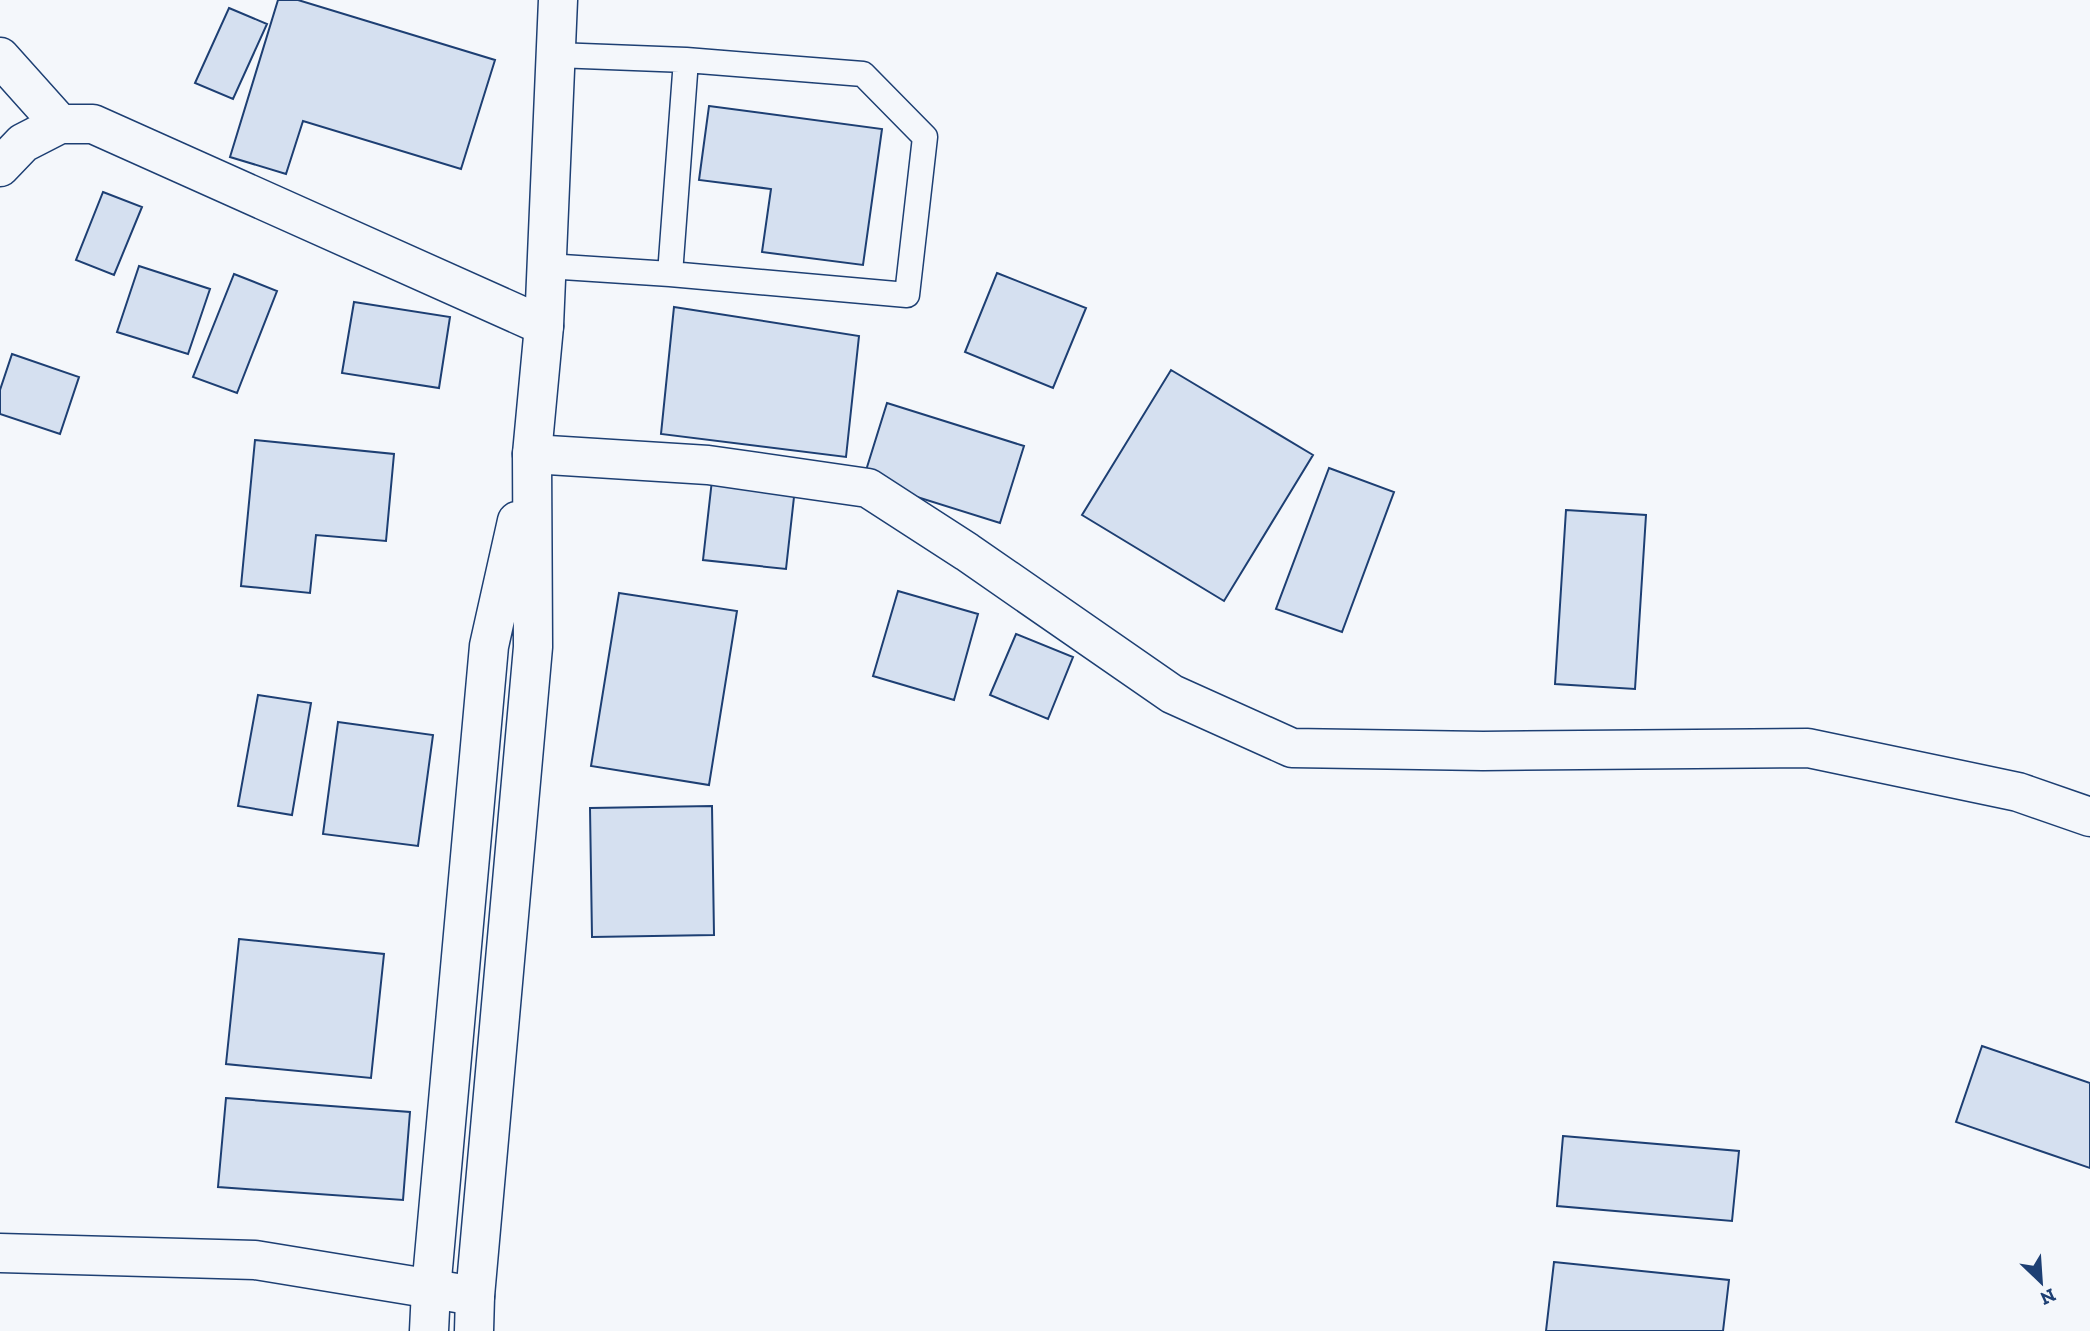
<svg xmlns="http://www.w3.org/2000/svg" width="2090" height="1331" font-family="'Zilla Slab',serif">
  <style>
    .building { fill: #d5e0f0; stroke: #1d3f73; stroke-width: 2 }
    .lines { fill: none; stroke-linecap: round; stroke-linejoin: round }
    .service-casing { stroke: #1d3f73; stroke-width: 27 }
    .minor-casing { stroke: #1d3f73; stroke-width: 41 }
    .trunk-casing { stroke: #1d3f73; stroke-width: 41 }
    .service { stroke: #f4f7fb; stroke-width: 24 }
    .minor { stroke: #f4f7fb; stroke-width: 38 }
    .trunk { stroke: #f4f7fb; stroke-width: 38 }
  </style>
  <rect width="100%" height="100%" fill="#f4f7fb"/>
  <path class="building" d="M 278,0 L 298,0 L 495,60 L 461,169 L 303,121 L 286,174 L 230,157 Z
    M 229,8 L 267,24 L 233,99 L 195,83 Z
    M 709,106 L 882,129 L 863,265 L 762,252 L 771,189 L 699,180 Z
    M 103,192 L 142,207 L 114,275 L 76,260 Z
    M 139,266 L 210,289 L 188,354 L 117,332 Z
    M 997,273 L 1086,308 L 1053,388 L 965,352 Z
    M 234,274 L 277,291 L 237,393 L 193,377 Z
    M 354,302 L 450,317 L 439,388 L 342,373 Z
    M 674,307 L 859,336 L 846,457 L 661,434 Z
    M 12,354 L 79,377 L 60,434 L 0,414 L 0,390 Z
    M 1171,370 L 1313,455 L 1224,601 L 1082,515 Z
    M 887,403 L 1024,446 L 1000,523 L 863,480 Z
    M 255,440 L 394,454 L 386,541 L 316,535 L 310,593 L 241,586 Z
    M 1329,468 L 1394,492 L 1342,632 L 1276,609 Z
    M 712,480 L 795,488 L 786,569 L 703,560 Z
    M 1566,510 L 1646,515 L 1635,689 L 1555,684 Z
    M 898,591 L 978,614 L 954,700 L 873,676 Z
    M 619,593 L 737,611 L 709,785 L 591,766 Z
    M 1016,634 L 1073,657 L 1048,719 L 990,695 Z
    M 258,695 L 311,703 L 292,815 L 238,806 Z
    M 338,722 L 433,735 L 418,846 L 323,834 Z
    M 712,806 L 714,935 L 592,937 L 590,808 Z
    M 239,939 L 384,954 L 371,1078 L 226,1064 Z
    M 1982,1046 L 2090,1083 L 2090,1168 L 1956,1122 Z
    M 226,1098 L 410,1112 L 403,1200 L 218,1187 Z
    M 1563,1136 L 1739,1151 L 1732,1221 L 1557,1206 Z
    M 1554,1262 L 1729,1280 L 1723,1331 L 1546,1331 Z"/>
  <g class="lines">
    <defs>
      <path id="service" d="M 547,266 L 670,274 L 907,295 L 925,137 L 863,74 L 686,60 L 556,55
        M 670,274 L 686,60"/>
      <path id="minor" d="M 0,57 L 60,124
        M 0,167 L 23,143 L 60,124 L 93,124 L 544,326
        M 532,454 L 708,465 L 868,488 L 967,552 L 1172,694 L 1292,748 L 1483,751 L 1808,748 L 2018,792 L 2090,817
        M 0,1253 L 255,1260 L 475,1296"/>
      <path id="trunk" d="M 429,1331 L 431,1290 L 489,646 L 517,521
        M 474,1331 L 475,1296 L 533,647 L 532,454 L 544,326 L 558,0"/>
    </defs>
    <use href="#service" class="service-casing"/>
    <use href="#minor" class="minor-casing"/>
    <use href="#trunk" class="trunk-casing"/>
    <use href="#service" class="service"/>
    <use href="#minor" class="minor"/>
    <use href="#trunk" class="trunk"/>
  </g>
  <g transform="translate(2041 1282) rotate(155)" stroke="#f4f7fb" stroke-width="5" paint-order="stroke">
  <path d="M0-5L12 26L0 18L-12 26Z" fill="#1d3f73"/>
  <text y="-10" font-size="19" font-weight="bold" text-anchor="middle" fill="#1d3f73">N</text>
  </g>
</svg>
